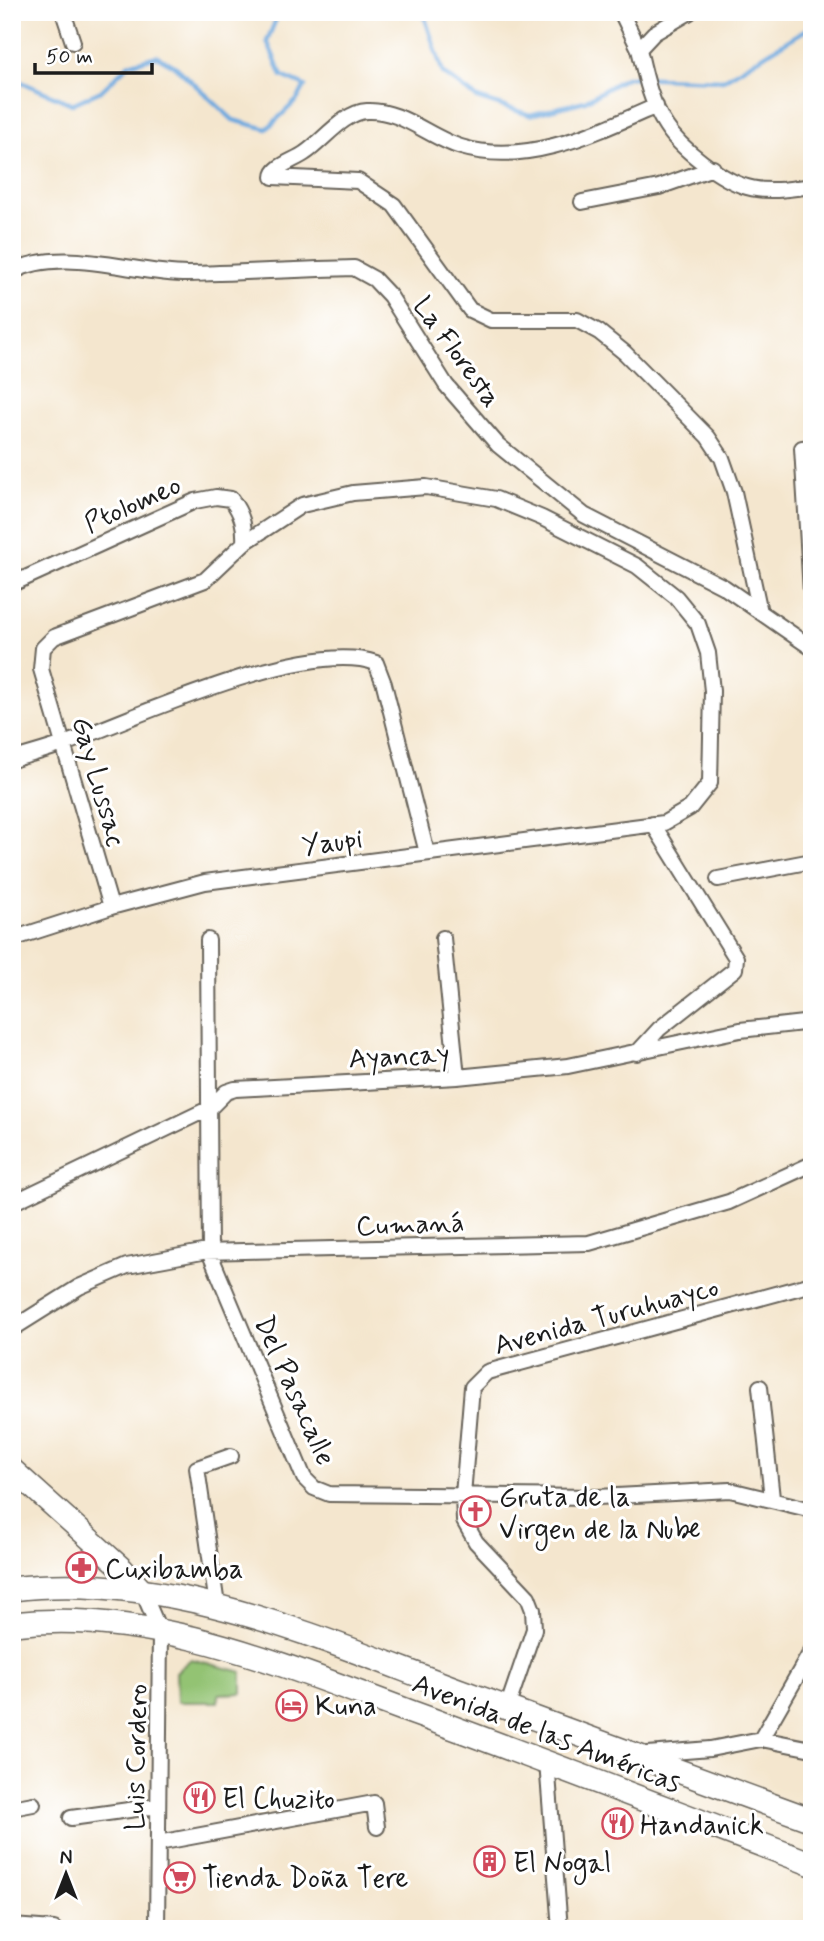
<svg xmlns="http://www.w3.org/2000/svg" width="824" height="1941" font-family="Mynerve,sans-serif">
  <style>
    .green { fill: #93c373; stroke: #587048; stroke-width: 2 }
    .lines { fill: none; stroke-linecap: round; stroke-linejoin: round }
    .stream { stroke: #6ea9de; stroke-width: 4.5 }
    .street-casing { stroke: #68635a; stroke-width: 18 }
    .secondary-casing { stroke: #68635a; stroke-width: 24 }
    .primary-casing { stroke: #68635a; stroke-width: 26 }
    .street { stroke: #fff; stroke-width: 14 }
    .secondary { stroke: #fff; stroke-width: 21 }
    .primary { stroke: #fff; stroke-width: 23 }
    .labels { text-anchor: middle; stroke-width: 6; stroke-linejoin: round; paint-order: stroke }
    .street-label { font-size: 28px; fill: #1c1c1c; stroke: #fff }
    .poi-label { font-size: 28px; fill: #1c1c1c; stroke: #fff; text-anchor: start }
  </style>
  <rect width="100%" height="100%" fill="#fff"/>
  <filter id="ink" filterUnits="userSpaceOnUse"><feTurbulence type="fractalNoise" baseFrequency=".0143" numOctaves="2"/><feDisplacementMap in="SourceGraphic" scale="14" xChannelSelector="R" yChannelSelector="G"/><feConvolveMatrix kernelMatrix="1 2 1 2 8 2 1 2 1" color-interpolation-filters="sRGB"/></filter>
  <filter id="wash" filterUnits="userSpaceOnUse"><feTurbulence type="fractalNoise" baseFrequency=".00686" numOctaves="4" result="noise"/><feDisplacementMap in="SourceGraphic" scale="28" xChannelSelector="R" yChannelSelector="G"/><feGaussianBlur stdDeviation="1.57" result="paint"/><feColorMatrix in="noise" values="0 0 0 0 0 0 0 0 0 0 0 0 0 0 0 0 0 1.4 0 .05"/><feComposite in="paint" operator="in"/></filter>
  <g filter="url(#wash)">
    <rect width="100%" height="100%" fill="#f4e6ce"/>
    <path class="green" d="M 191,1659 L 242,1672 L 242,1693 L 219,1694 L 218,1702 L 177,1702 L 176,1672 Z"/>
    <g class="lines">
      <path class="stream" d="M 423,12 L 443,73 L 477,98 L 530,115 L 585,101 L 627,77 L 723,80 L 812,26
        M 12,78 L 72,104 L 101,91 L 129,64 L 157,56 L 176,67 L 233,120 L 267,129 L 297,100 L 305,86 L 282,76 L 267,41 L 279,12"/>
    </g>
  </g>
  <g filter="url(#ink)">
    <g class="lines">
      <defs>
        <path id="street" d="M 63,12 L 73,42
          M 621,12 L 639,49
          M 690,12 L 654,33 L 639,49 C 645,75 651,104 666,126 C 680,148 721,180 747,187 C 768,193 791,189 812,186
          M 656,106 C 597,132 527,167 461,147 C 430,138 401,109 367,111 C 344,112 323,141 305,153 C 296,160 273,166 273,177 L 358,181 L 394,205 L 470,310 L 491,320 L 577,320 L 599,332 L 625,353 L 708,437 L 722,458 L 734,492 L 760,612
          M 582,202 L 659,187 L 713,168
          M 12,272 C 61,245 133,274 187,274 C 242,273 298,269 354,268 L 374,279 L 390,296 L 446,385 L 498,445 L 584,515 L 724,587 L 812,648
          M 812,447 L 802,448 L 812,608
          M 12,584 L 195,501 L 216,497 L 231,499 C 242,514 245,525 244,543
          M 12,760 C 31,754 50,749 69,742 C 139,716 307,638 376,663 L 384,684 L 427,853
          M 718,879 L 812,861
          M 443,938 L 457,1077
          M 12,939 L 111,907 L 205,882 L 664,823 L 690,808 L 710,783 L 712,691 L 708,653 L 698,624 L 676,597 L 637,566 L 542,518 L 496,499 L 426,487 L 353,493 L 302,505 L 244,543 L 205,580 L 54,637 L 43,648 L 41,669 L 111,907
          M 208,940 L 210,1254 L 304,1478 L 314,1488 L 329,1494 L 598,1497 L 730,1490 L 812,1510
          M 637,1053 L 659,1029 L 735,969 L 736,958 L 653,824
          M 12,1203 L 210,1108 L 226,1092 L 235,1089 L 457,1077 L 568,1066 L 740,1030 L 812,1022
          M 12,1329 L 79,1287 L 127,1266 L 202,1252 L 589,1243 L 729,1202 L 812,1164
          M 760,1387 L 772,1498
          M 142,1590 L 160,1632 L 157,1929
          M 217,1605 L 197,1468 L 231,1456
          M 507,1708 L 534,1629 L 533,1610 L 528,1597 L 476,1542 L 464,1521 L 463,1495 L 472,1387 L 487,1372 L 812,1284
          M 761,1739 L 812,1650
          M 648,1754 L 710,1749 L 761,1739 L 812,1749
          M 547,1762 L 560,1929
          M 12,1808 L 33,1804
          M 71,1818 L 158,1806
          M 158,1843 L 374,1803 L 377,1827
          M 12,1926 L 54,1929"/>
        <path id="secondary" d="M 12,1469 L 123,1569 L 142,1590"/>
        <path id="primary" d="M 12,1589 C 169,1570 315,1637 458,1690 C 576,1733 694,1777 812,1820
          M 12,1624 C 153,1607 287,1667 416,1714 C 548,1762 680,1814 812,1864"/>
      </defs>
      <use href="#street" class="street-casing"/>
      <use href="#secondary" class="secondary-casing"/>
      <use href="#primary" class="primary-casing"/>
      <use href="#street" class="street"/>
      <use href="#secondary" class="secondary"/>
      <use href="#primary" class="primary"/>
    </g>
  </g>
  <defs>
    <symbol id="church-ring" viewBox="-11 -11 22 22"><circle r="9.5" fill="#fff" stroke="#d1495b" stroke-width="1.5"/><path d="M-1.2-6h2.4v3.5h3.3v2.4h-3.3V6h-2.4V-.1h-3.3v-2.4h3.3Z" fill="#d1495b"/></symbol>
    <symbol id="pharmacy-ring" viewBox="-11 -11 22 22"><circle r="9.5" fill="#fff" stroke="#d1495b" stroke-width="1.5"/><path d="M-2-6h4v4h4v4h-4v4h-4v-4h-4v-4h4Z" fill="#d1495b"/></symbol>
    <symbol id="hotel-ring" viewBox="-11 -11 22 22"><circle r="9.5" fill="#fff" stroke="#d1495b" stroke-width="1.5"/><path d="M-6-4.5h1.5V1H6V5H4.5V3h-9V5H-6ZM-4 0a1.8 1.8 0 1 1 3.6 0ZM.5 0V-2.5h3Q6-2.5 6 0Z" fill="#d1495b"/></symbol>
    <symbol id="restaurant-ring" viewBox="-11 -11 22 22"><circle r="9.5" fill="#fff" stroke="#d1495b" stroke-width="1.5"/><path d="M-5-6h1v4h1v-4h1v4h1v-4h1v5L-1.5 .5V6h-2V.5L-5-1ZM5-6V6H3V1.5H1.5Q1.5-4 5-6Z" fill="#d1495b"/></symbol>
    <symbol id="building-ring" viewBox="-11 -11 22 22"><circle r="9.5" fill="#fff" stroke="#d1495b" stroke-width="1.5"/><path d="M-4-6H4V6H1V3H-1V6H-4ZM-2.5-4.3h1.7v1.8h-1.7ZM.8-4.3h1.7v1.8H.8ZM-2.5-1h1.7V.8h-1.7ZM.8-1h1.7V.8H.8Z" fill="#d1495b"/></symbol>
    <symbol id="supermarket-ring" viewBox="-11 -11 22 22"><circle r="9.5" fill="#fff" stroke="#d1495b" stroke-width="1.5"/><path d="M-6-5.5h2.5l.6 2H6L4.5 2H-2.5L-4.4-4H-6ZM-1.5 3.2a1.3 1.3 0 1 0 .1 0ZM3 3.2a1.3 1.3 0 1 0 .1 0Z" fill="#d1495b"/></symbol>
  </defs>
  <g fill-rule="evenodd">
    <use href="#church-ring" x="458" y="1494" width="35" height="35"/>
    <use href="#pharmacy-ring" x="64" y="1550" width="35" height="35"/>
    <use href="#hotel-ring" x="274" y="1688" width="35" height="35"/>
    <use href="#restaurant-ring" x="182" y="1780" width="35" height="35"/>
    <use href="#restaurant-ring" x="600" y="1806" width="35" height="35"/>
    <use href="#building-ring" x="472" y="1844" width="35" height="35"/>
    <use href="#supermarket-ring" x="162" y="1860" width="35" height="35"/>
  </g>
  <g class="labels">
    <g class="street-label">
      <text transform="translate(458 351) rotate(54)" y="10">La Floresta</text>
      <text transform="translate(132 503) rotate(-24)" y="10">Ptolomeo</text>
      <text transform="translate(100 781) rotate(74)" y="10">Gay Lussac</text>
      <text transform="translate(332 841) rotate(-7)" y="10">Yaupi</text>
      <text transform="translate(399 1055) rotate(-3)" y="10">Ayancay</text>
      <text transform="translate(410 1223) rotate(-2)" y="10">Cumaná</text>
      <text transform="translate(606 1315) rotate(-15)" y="10">Avenida Turuhuayco</text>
      <text transform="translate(296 1390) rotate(66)" y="10">Del Pasacalle</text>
      <text transform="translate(547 1732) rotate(21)" y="10">Avenida de las Américas</text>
      <text transform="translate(135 1757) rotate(-89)" y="10">Luis Cordero</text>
    </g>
    <g class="poi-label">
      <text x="499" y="1506">Gruta de la<tspan x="499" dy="32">Virgen de la Nube</tspan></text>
      <text x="105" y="1578">Cuxibamba</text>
      <text x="315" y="1715">Kuna</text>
      <text x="222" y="1808">El Chuzito</text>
      <text x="640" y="1834">Handanick</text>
      <text x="513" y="1872">El Nogal</text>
      <text x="202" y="1887">Tienda Doña Tere</text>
    </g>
  </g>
  <rect width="824" height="1941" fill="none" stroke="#fff" stroke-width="42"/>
  <g transform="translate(66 1874)" stroke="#ffffff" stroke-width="5" paint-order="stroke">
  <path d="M0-5L12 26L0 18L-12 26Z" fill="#1c1c1c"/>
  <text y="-10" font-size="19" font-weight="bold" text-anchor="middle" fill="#1c1c1c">N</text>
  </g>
  <path d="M35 63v10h117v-10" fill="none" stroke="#1c1c1c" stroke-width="3.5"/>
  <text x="46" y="63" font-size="21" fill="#1c1c1c" stroke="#ffffff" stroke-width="5" paint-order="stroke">50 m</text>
</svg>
